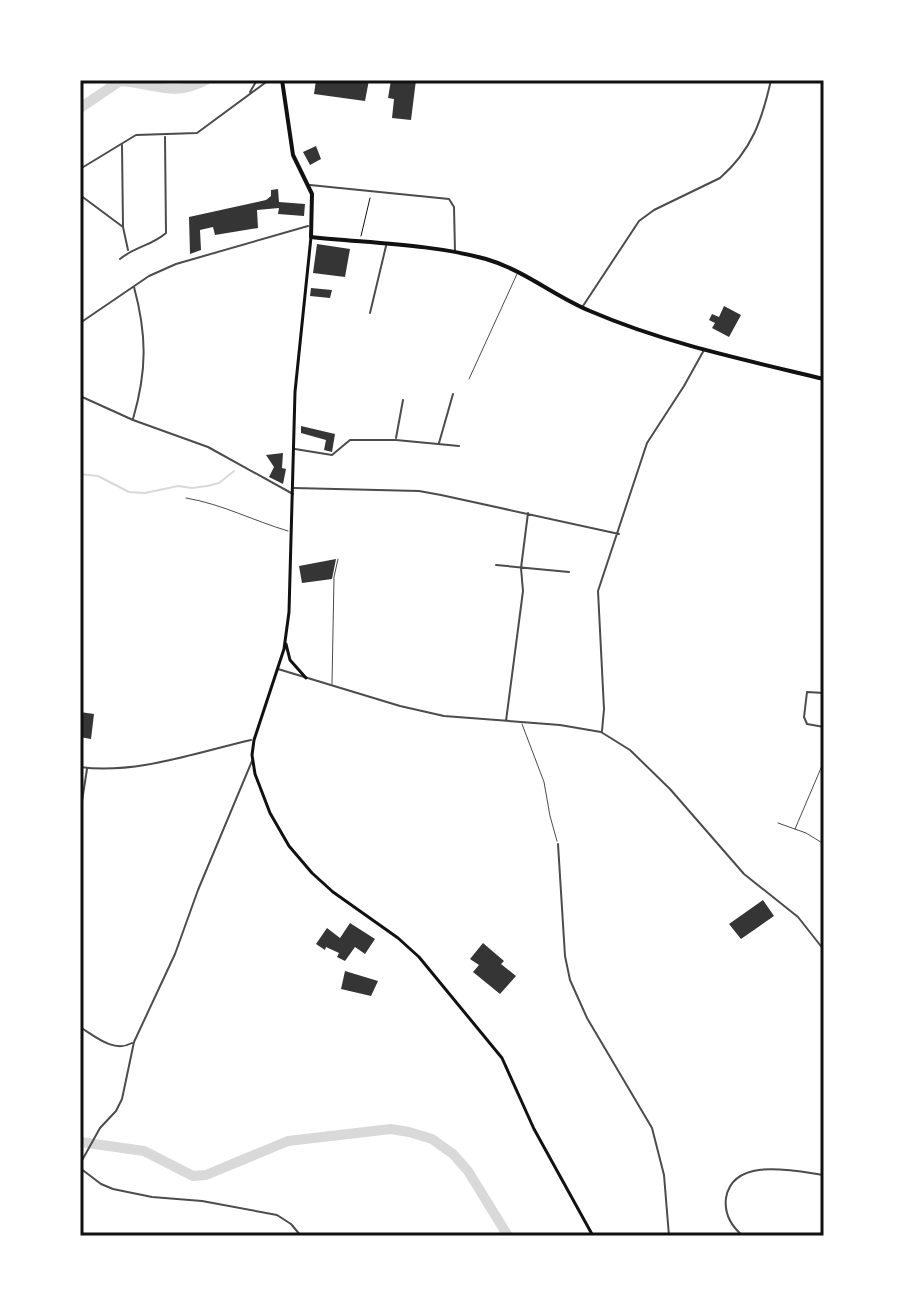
<svg xmlns="http://www.w3.org/2000/svg" width="904" height="1316" font-family="Lora,serif">
  <style>
    .lines { fill: none; stroke-linecap: round; stroke-linejoin: round }
    .stream { stroke: #d9d9d9; stroke-width: 2 }
    .river { stroke: #d9d9d9; stroke-width: 10 }
    .building { fill: #353535 }
    .path { stroke: #111; stroke-width: 1 }
    .service { stroke: #4c4c4c; stroke-width: 1 }
    .minor { stroke: #4c4c4c; stroke-width: 2 }
    .secondary { stroke: #111; stroke-width: 3 }
    .primary { stroke: #111; stroke-width: 4 }
    .neatline { fill: none; stroke: #111; stroke-width: 3 }
  </style>
  <rect width="100%" height="100%" fill="#fff"/>
  <g class="lines">
    <path class="stream" d="M 80,474 L 98,476 L 129,492 L 145,493 L 178,486 L 192,488 L 207,486 L 219,483 L 234,471"/>
    <path class="river" d="M 80,108 L 120,81 C 153,83 174,98 206,80
      M 80,1142 L 144,1151 L 193,1176 L 206,1175 L 288,1141 L 391,1129 L 409,1132 L 432,1139 L 453,1154 L 468,1171 L 508,1236"/>
  </g>
  <path class="building" d="M 316,80 L 363,83 L 364,80 L 369,80 L 365,101 L 314,94 Z
    M 391,80 L 416,80 L 411,120 L 392,118 L 394,99 L 388,98 Z
    M 316,146 L 321,159 L 310,165 L 303,152 Z
    M 278,189 L 279,202 L 305,204 L 304,216 L 278,214 L 279,208 L 257,210 L 258,228 L 215,235 L 213,227 L 200,230 L 201,250 L 190,254 L 189,217 L 266,200 L 271,196 L 271,190 Z
    M 317,244 L 350,249 L 345,277 L 313,273 Z
    M 311,288 L 332,290 L 330,298 L 310,296 Z
    M 724,306 L 741,315 L 729,337 L 712,328 L 715,323 L 709,320 L 712,314 L 719,317 Z
    M 301,426 L 335,434 L 332,452 L 324,450 L 326,440 L 301,433 Z
    M 283,453 L 282,468 L 286,469 L 283,484 L 269,477 L 274,467 L 266,455 Z
    M 336,559 L 332,579 L 302,583 L 299,566 Z
    M 80,712 L 94,714 L 91,739 L 80,737 Z
    M 763,900 L 774,916 L 741,939 L 729,924 Z
    M 350,923 L 375,939 L 365,954 L 355,947 L 345,961 L 337,957 L 339,953 L 326,947 L 325,950 L 316,944 L 327,928 L 340,938 Z
    M 483,943 L 504,961 L 501,964 L 516,976 L 500,994 L 473,972 L 479,965 L 470,959 Z
    M 345,971 L 378,981 L 371,996 L 341,989 Z"/>
  <g class="lines">
    <path class="path" d="M 361,236 L 370,198"/>
    <path class="service" d="M 469,379 L 517,274
      M 186,498 C 222,504 254,521 288,531
      M 332,684 L 334,577 L 338,559
      M 522,724 L 544,782 L 550,816 L 557,841
      M 778,823 L 806,833 L 824,844
      M 795,829 L 824,761"/>
    <path class="minor" d="M 250,92 L 257,80
      M 122,145 L 123,227 L 128,250
      M 80,169 L 136,135 L 197,133 L 269,80
      M 310,185 L 449,199 L 454,207 L 455,252
      M 80,195 L 123,227
      M 120,259 C 134,247 153,245 166,233 L 165,137
      M 583,306 L 639,221 L 654,210 L 720,178 C 752,150 762,120 771,80
      M 370,313 L 386,246
      M 80,323 L 149,276 L 176,264 L 308,226
      M 80,396 L 133,420 L 208,447 L 293,494
      M 133,419 C 147,371 147,335 134,287
      M 396,438 L 403,400
      M 439,443 L 453,394
      M 295,449 L 332,455 L 350,440 L 396,440 L 459,446
      M 294,488 L 419,491 L 441,495 L 619,534
      M 496,565 L 569,572
      M 278,669 L 400,706 L 444,716 L 560,725 L 601,732 L 630,750 L 670,789 L 744,874 L 798,917 L 824,950
      M 824,693 L 807,692 L 804,717 L 807,724 L 824,727
      M 506,721 L 523,591 L 521,568 L 528,513
      M 602,731 L 604,709 L 598,591 L 647,443 L 684,386 L 704,350
      M 80,767 C 135,775 198,752 251,740
      M 80,814 L 87,769
      M 558,844 L 565,956 L 570,980 L 587,1018 L 652,1128 L 664,1175 L 669,1236
      M 80,1027 C 96,1037 114,1053 132,1043
      M 80,1164 L 100,1128 L 116,1111 L 122,1099 L 134,1042 L 175,954 L 198,890 L 252,761
      M 80,1168 L 101,1184 L 113,1189 L 152,1197 L 202,1201 L 277,1215 L 291,1224 L 301,1236
      M 743,1236 C 731,1226 724,1214 726,1198 C 733,1156 795,1171 824,1175"/>
    <path class="secondary" d="M 311,237 L 295,392 L 289,612 L 284,649 L 254,740 L 252,755 L 255,774 L 270,813 L 289,846 L 312,873 L 333,892 L 398,938 L 419,957 L 502,1058 L 534,1129 L 593,1236
      M 286,644 L 290,660 L 306,678"/>
    <path class="primary" d="M 282,80 L 293,155 L 312,194 L 311,237 C 366,243 433,244 486,259 C 524,270 554,296 590,311 C 664,343 745,360 824,379"/>
  </g>
  <rect width="904" height="1316" fill="none" stroke="#ffffff" stroke-width="164"/>
  <rect x="82" y="82" width="740" height="1152" class="neatline"/>
</svg>
